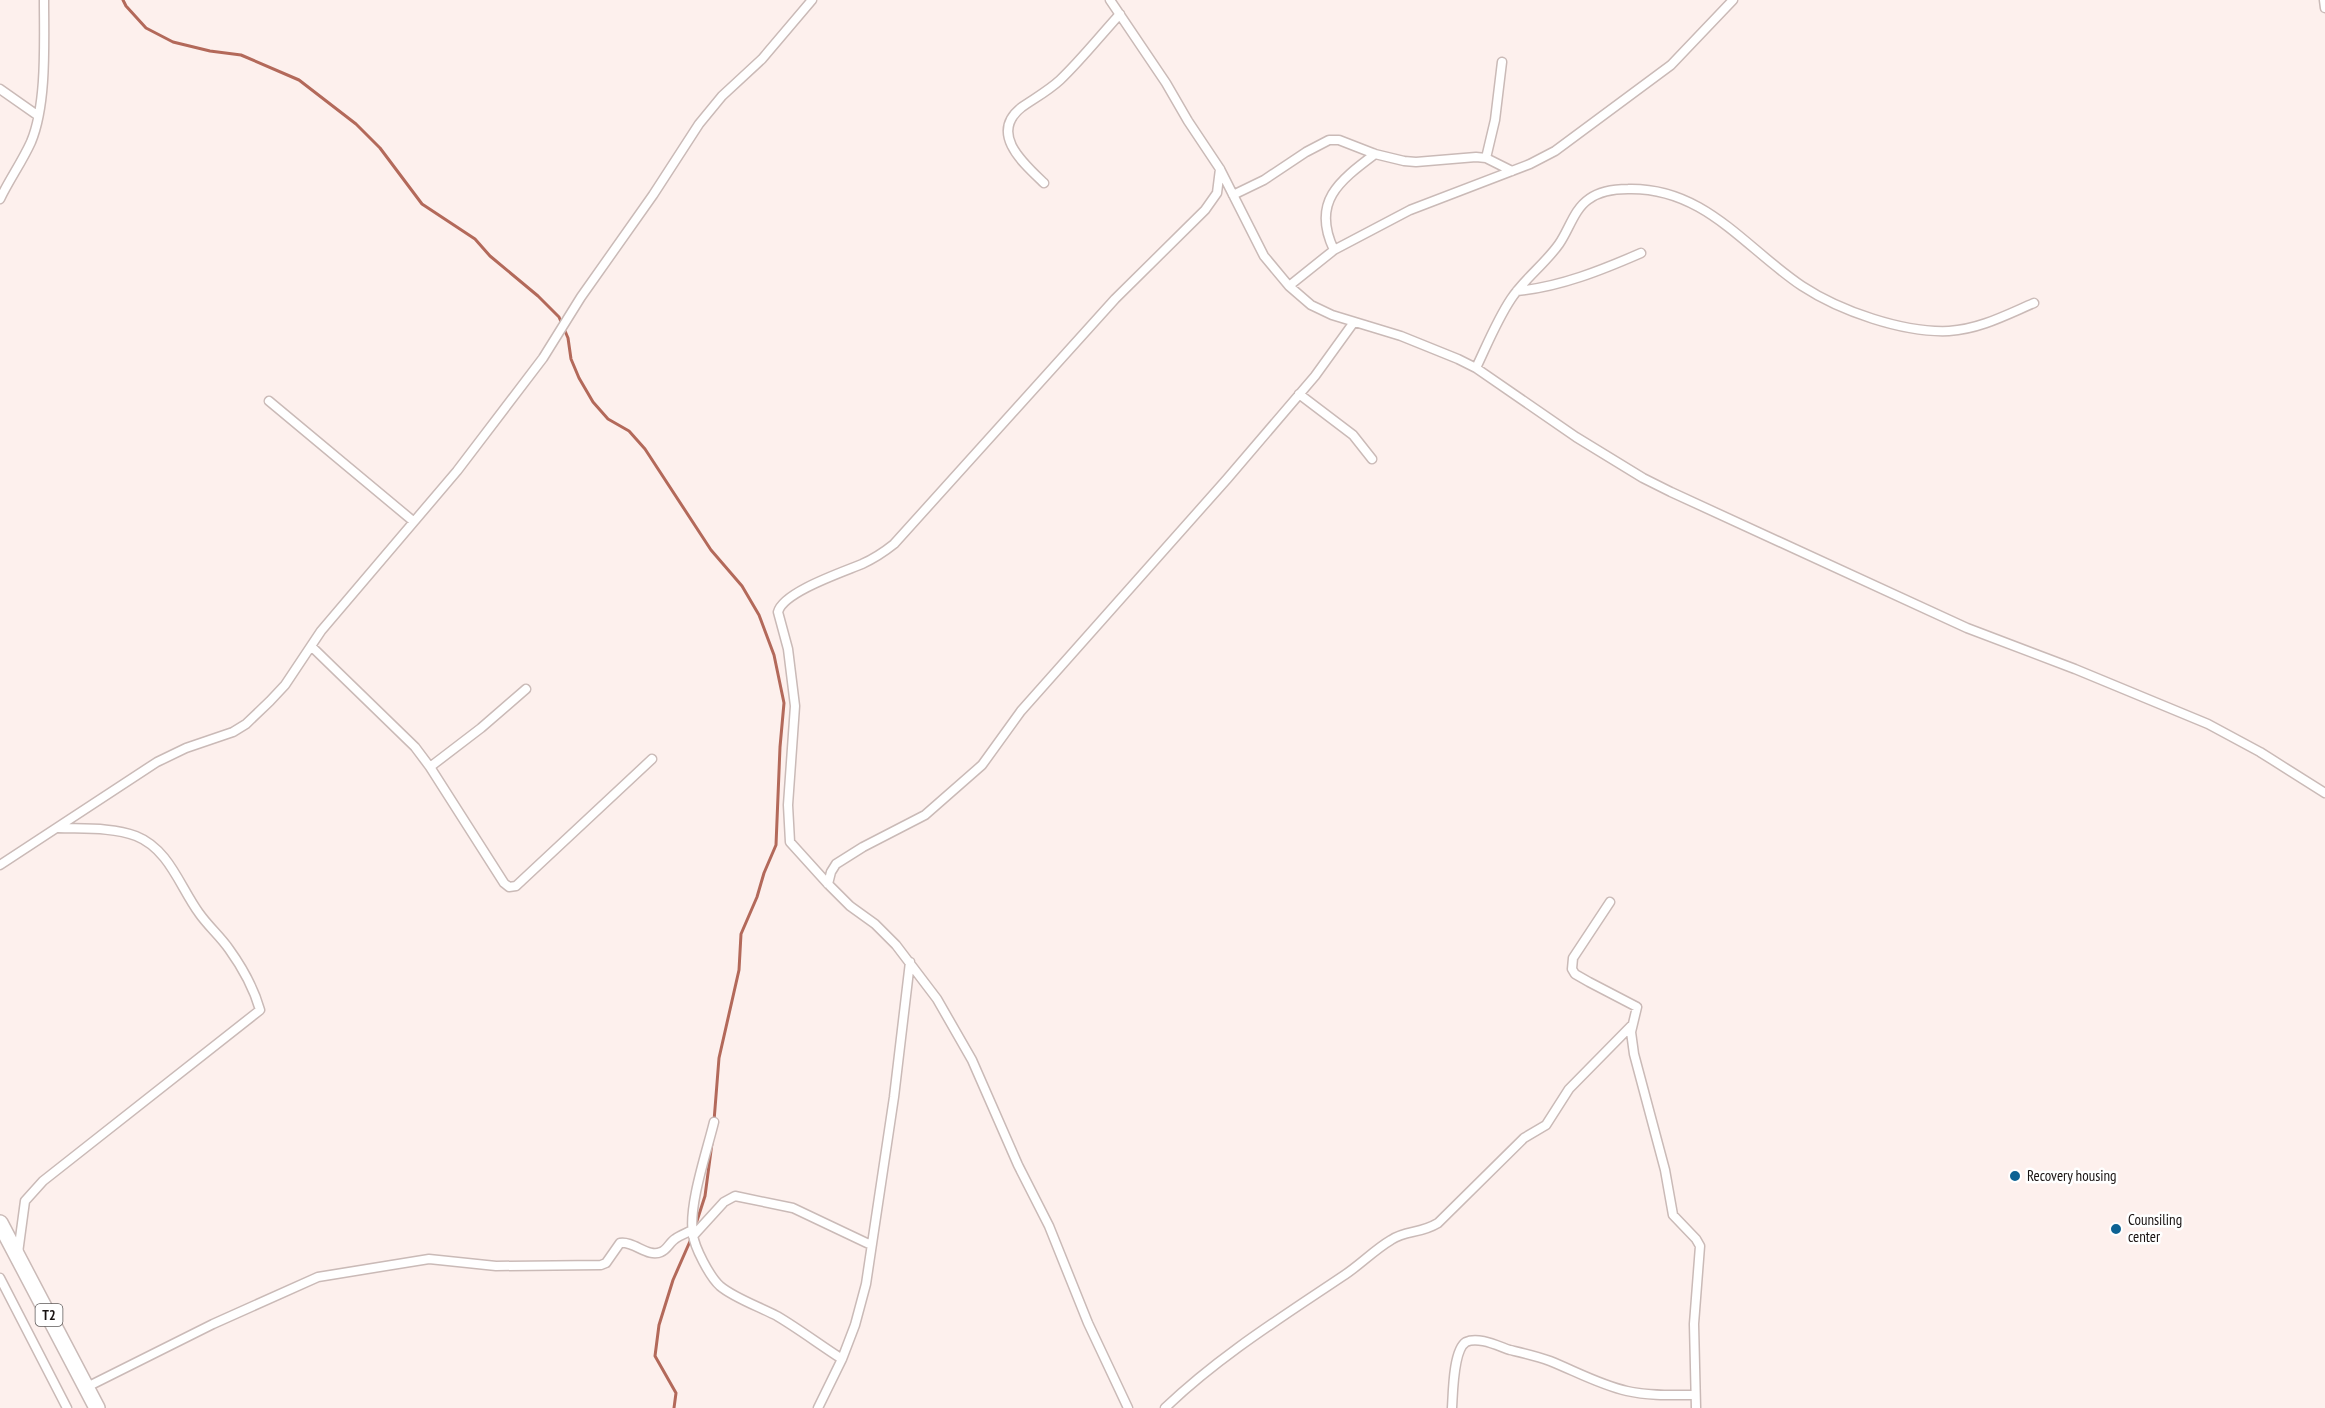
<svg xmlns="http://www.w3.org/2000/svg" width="2325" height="1408" font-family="'PT Sans Narrow',sans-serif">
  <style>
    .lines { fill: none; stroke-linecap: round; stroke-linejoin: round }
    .stream { stroke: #b3695a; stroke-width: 3 }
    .street-casing { stroke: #cabab7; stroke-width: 11 }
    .highway-casing { stroke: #cabab7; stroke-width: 18 }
    .street { stroke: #fff; stroke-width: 8 }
    .highway { stroke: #fff; stroke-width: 15 }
    .poi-dot { fill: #0d6293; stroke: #fff; stroke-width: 2 }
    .labels { text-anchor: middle; stroke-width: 5; stroke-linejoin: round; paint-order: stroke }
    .shield { fill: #fff; stroke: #5d5958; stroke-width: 1.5 }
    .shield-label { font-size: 14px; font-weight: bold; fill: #181211 }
    .poi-label { font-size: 15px; fill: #181211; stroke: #fff; text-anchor: start }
  </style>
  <rect width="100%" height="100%" fill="#fdf0ed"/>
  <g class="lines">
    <path class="stream" d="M 123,0 L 126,6 L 146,28 L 173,42 L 210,51 L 241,55 L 299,80 L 356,124 L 380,148 L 422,204 L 475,239 L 490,256 L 538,296 L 559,317 L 568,338 L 571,359 L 579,378 L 593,402 L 608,419 L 629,431 L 645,449 L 711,550 L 742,586 L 759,615 L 774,655 L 784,703 L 780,747 L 776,845 L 764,873 L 757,897 L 741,934 L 739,970 L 719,1058 L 714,1121
      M 695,1227 L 705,1196 L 712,1143
      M 674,1408 L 676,1393 L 655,1356 L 659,1325 L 673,1280 L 691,1239"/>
    <defs>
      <path id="street" d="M 1110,0 L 1166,83 L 1188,121 L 1220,169 L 1264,256 L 1289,286 L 1311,305 L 1332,315 L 1401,336 L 1458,359 L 1476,368 L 1576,437 L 1643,478 L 1671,492 L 1967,628 L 2075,669 L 2208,724 L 2260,752 L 2325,793
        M 2324,0 L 2325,8
        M 0,89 L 37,115
        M 1486,158 L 1495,120 L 1502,62
        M 1044,183 C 1024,164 988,133 1022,107 C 1035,98 1048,91 1060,80 C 1081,60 1100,36 1120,14
        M 1233,195 L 1264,180 L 1306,152 L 1329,140 L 1339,140 L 1375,154 L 1404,161 L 1416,162 L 1476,157 L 1486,158 L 1512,171
        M 0,199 C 9,180 22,162 31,142 C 47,104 44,41 44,0
        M 1334,250 C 1311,202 1339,181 1375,154
        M 1289,286 L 1334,250 L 1410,210 L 1530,164 L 1555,151 L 1671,65 L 1733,0
        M 1517,291 C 1560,287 1602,270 1641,253
        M 1476,368 C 1487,345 1497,320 1511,299 C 1524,279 1545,264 1559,244 C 1569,230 1574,209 1589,199 C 1600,191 1614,189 1628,189 C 1704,187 1744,247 1802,286 C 1840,311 1903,333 1949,331 C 1980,329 2006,315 2034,303
        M 1299,394 L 1353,435 L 1372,459
        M 269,401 L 413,521
        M 311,646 L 415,747 L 430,767 L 504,883 L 509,887 L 516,886 L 652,759
        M 430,767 L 481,728 L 526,689
        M 0,865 L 157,762 L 186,748 L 233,732 L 246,724 L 270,701 L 285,685 L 321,631 L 457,471 L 543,358 L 581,297 L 653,195 L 699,124 L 722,96 L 762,59 L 812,0
        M 828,884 L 831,872 L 836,864 L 863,847 L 925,815 L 982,765 L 1021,711 L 1227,479 L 1315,376 L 1354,322
        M 1610,902 L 1573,958 L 1572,969 L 1575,974 L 1589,982 L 1637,1007 L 1631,1032 L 1634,1054 L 1665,1170 L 1673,1215 L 1696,1239 L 1700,1246 L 1694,1324 L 1696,1408
        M 714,1122 C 707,1151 688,1206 693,1234 C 694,1247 710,1277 720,1286 C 734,1298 760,1307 777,1316 C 799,1329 820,1345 842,1359
        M 693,1236 L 724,1202 L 735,1196 L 793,1208 L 871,1245
        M 18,1253 L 25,1201 L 43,1181 L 260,1010 C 254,989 242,967 229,949 C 220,936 208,926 199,913 C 180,887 169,849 136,836 C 112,827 83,829 58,828
        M 0,1278 L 67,1408
        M 87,1387 L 213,1324 L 318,1277 L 429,1259 L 496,1266 L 601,1265 L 606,1263 L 620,1243 C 634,1241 648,1258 661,1252 C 667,1250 670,1242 675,1239 C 680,1235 687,1233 692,1230
        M 818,1408 L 842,1359 L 855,1325 L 866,1284 L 894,1097 L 910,962
        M 1128,1408 L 1088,1323 L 1049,1226 L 1018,1165 L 972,1060 L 937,999 L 896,945 L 875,924 L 850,906 L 828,884 L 790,842 L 788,805 L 795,706 L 788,649 L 778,612 C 783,592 843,572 862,564 C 873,559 884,552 894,544 L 1115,299 L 1205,210 L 1217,193 L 1220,169
        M 1165,1408 C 1218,1357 1282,1317 1343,1276 C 1360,1265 1374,1250 1391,1240 C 1406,1230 1420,1234 1438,1223 L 1524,1138 L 1546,1125 L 1569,1089 L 1631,1026
        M 1452,1408 C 1453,1394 1453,1350 1466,1342 C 1478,1336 1498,1346 1510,1350 C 1523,1353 1537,1356 1550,1361 C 1575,1371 1600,1385 1627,1391 C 1649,1396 1673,1395 1695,1395"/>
      <path id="highway" d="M 0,1223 L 97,1408"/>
    </defs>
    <use href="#street" class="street-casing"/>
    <use href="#highway" class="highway-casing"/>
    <use href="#street" class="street"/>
    <use href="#highway" class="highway"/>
  </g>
  <g class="poi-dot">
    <circle cx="2015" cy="1176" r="6"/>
    <circle cx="2116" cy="1229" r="6"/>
  </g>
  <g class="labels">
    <rect class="shield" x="35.5" y="1304" width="27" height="22" rx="4.5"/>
    <g class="shield-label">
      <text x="49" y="1320">T2</text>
    </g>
    <g class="poi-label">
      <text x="2027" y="1181">Recovery housing</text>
      <text x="2128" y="1225">Counsiling<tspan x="2128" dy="17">center</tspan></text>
    </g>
  </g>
</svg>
